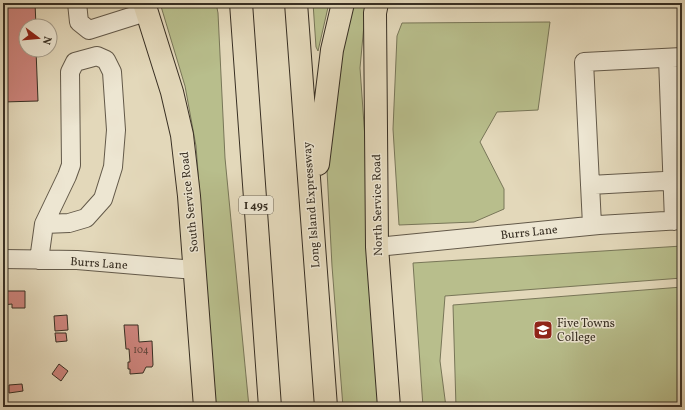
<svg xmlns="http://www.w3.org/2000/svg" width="685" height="410" font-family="Vollkorn,serif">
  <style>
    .green { fill: #b8be8c; stroke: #787658 }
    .building { fill: #cc837b; stroke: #382f23 }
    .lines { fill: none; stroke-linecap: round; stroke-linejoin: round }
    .minor-casing { stroke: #635949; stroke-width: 20 }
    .major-casing { stroke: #382f23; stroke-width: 24 }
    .highway-casing { stroke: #382f23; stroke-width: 24 }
    .minor { stroke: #ede6d2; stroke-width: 18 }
    .major { stroke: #e3d8ba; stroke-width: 22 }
    .highway { stroke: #e3d8ba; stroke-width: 22 }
    .labels { text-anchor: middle; stroke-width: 3; stroke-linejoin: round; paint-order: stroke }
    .number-label { font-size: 10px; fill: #5d4439 }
    .shield { fill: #ede6d2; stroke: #6e6658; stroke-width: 1 }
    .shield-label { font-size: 11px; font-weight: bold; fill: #382f23 }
    .street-label { font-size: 12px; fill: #382f23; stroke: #ede6d2 }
    .poi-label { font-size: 12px; fill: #382f23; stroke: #ede6d2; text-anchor: start }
  </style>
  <rect width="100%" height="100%" fill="#e3d8ba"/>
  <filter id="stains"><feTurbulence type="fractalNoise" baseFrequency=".005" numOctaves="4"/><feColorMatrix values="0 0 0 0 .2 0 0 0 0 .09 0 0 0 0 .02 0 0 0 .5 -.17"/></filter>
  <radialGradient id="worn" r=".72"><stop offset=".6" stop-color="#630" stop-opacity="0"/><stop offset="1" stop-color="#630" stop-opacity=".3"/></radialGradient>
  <path class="green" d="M 160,3 L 216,3 L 218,13 L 225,158 L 249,407 L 216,407 L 196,146 L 185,86 Z
    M 313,3 L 329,3 L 318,51 L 316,47 Z
    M 347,3 L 366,3 L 360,68 L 384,407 L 343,407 L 332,266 L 327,170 Z
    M 550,22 L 538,110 L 497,112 L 480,142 L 504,189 L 504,209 L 474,222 L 399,225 L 393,129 L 397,36 L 402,23 Z
    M 682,246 L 682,278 L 445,296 L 440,361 L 446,407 L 423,407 L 413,263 Z
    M 682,287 L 682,407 L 456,407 L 453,305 Z"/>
  <path class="building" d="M 3,3 L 35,3 L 36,26 L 26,26 L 26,50 L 36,50 L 38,101 L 3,102 Z
    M 3,291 L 25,291 L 25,308 L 12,308 L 12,304 L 3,305 Z
    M 67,315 L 68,330 L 55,331 L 54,316 Z
    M 124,325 L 138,325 L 139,342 L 152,341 L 153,365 L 152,367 L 146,367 L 143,373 L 130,374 L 130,369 L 128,369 L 128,362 L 130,362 L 129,349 L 126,349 Z
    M 55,333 L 66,333 L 67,341 L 56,342 Z
    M 59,364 L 68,371 L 61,381 L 52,374 Z
    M 22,384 L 23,391 L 9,393 L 9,385 Z"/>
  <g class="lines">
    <defs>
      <path id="minor" d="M 77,3 L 79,22 L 89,30 L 146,12
        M 668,58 L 674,221
        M 590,185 L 682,180
        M 592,225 L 584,62 L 682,57
        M 377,247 L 599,225 L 682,220
        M 3,259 L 77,260 L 195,270
        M 39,260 L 44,224 L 67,176 L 71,165 L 70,72 L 75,62 L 97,56 L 106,60 L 112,72 L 116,130 L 113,167 L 103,199 L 86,218 L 69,223 L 44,224"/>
      <path id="major" d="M 144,3 L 172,92 L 182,135 L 189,196 L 205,407
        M 377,3 L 375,13 L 377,247 L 389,407"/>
      <path id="highway" d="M 241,3 L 270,407
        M 296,3 L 326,407
        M 318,164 L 332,50 L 343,3"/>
    </defs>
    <use href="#minor" class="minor-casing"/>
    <use href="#major" class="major-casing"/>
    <use href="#highway" class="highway-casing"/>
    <use href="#minor" class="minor"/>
    <use href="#major" class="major"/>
    <use href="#highway" class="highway"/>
  </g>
  <defs>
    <symbol id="university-square" viewBox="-11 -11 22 22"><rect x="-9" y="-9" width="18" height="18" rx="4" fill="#8f2418" stroke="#ede6d2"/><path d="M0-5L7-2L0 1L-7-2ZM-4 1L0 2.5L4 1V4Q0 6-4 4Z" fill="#fff"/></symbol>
  </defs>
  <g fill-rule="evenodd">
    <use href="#university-square" x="532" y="319" width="22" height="22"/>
  </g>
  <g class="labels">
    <g class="number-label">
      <text x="141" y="353">104</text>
    </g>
    <rect class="shield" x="239" y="196" width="34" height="18" rx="3"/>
    <g class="shield-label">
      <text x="256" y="209">I 495</text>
    </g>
    <g class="street-label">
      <text transform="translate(189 202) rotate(-96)" y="4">South Service Road</text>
      <text transform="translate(311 205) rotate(-94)" y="4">Long Island Expressway</text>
      <text transform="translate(377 205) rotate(-91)" y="4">North Service Road</text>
      <text transform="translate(529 232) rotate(-6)" y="4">Burrs Lane</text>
      <text transform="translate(99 263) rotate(4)" y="4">Burrs Lane</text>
    </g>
    <g class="poi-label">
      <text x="557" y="327">Five Towns<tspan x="557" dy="14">College</tspan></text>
    </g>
  </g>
  <rect width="685" height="410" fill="none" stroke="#e3d8ba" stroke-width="16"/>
  <rect x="4" y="4" width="677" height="402" fill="none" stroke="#382f23" stroke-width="2"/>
  <rect x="8" y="8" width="669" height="394" fill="none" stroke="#382f23"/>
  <g transform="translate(38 38) rotate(106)"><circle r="19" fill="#ede6d2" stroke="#a59d8c"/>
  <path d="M0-3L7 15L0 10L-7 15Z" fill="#8f2418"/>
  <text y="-6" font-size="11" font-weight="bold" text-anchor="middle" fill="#382f23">N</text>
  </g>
  <rect width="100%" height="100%" filter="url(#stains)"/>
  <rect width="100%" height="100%" fill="url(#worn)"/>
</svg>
